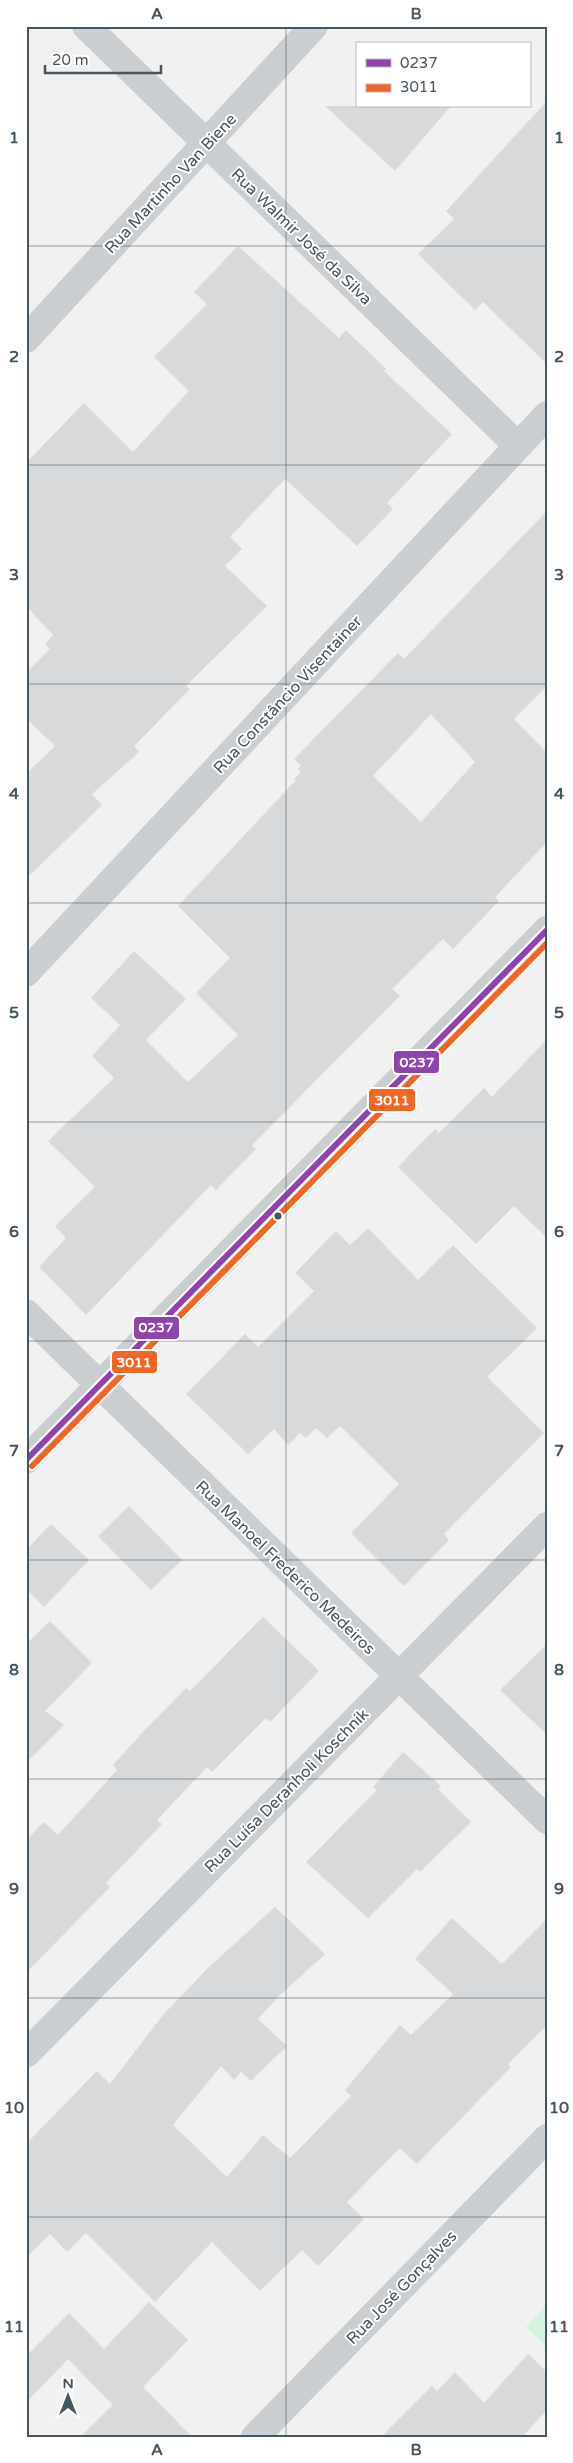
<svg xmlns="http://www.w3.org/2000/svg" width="573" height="2463" font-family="'Varela Round',sans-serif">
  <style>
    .green { fill: #d4f2dd }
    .building { fill: #d8d9da; fill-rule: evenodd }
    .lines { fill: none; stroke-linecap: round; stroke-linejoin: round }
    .minor { stroke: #caced1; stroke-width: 28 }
    .bus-1-casing { stroke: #fff; stroke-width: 10 }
    .bus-2-casing { stroke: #fff; stroke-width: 10 }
    .bus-1 { stroke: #8e44ad; stroke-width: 6 }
    .bus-2 { stroke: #f26522; stroke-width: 6 }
    .grid { fill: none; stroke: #465660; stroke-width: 1; stroke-opacity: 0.55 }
    .bus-dot { fill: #465660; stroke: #fff; stroke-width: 2 }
    .labels { text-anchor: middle; stroke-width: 4; stroke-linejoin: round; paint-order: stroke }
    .street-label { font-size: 16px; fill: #465660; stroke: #fff }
    .line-badge { stroke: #fff; stroke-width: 2 }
    .badge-label { font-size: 14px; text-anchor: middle; font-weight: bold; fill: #fff }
    .neatline { fill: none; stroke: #465660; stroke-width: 2 }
    .grid-label { font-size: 16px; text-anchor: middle; font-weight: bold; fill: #465660 }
  </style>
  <rect width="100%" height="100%" fill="#f2f1f1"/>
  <path class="green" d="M 547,2305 L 547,2347 L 526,2327 Z"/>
  <path class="building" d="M 547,101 L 547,364 L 483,302 L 475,310 L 418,254 L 454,219 L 446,211 Z
    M 325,106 L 451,106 L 395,171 Z
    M 238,246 L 339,338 L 346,330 L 386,369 L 384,371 L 452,434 L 387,503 L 393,509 L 357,546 L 285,479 L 230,537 L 242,549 L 225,566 L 267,606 L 186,686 L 190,689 L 134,746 L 139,752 L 92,794 L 102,805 L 26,879 L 26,774 L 55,746 L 26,718 L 26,673 L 50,649 L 45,644 L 53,635 L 26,606 L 26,463 L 84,403 L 133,452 L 189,391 L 154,357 L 207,304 L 194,292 Z
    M 547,511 L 547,686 L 514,719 L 547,753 L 547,842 L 495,897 L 499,901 L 453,949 L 443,939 L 392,989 L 400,996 L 252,1145 L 256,1149 L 216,1190 L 211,1185 L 86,1315 L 39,1267 L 66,1238 L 55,1226 L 95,1187 L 48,1141 L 114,1078 L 92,1056 L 120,1025 L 91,998 L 134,951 L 186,999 L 146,1040 L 188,1082 L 238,1035 L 196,993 L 230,958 L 178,906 L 296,780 L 294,779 L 301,772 L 298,769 L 301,766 L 294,759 L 398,653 L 404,659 ZM 431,714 L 475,762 L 421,822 L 373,776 Z
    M 547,1039 L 547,1238 L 514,1206 L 476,1244 L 398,1167 L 435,1129 L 439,1133 L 484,1088 L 492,1097 Z
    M 368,1228 L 418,1280 L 453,1245 L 537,1328 L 487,1377 L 544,1433 L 444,1534 L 449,1540 L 404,1586 L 351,1533 L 399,1484 L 340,1426 L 327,1438 L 316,1428 L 306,1438 L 300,1433 L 288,1445 L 274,1429 L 248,1454 L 186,1394 L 245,1334 L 258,1347 L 314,1291 L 295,1273 L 336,1231 L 350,1245 Z
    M 129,1506 L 182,1560 L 151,1590 L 98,1536 Z
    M 51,1524 L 89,1560 L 44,1607 L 26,1589 L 26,1550 Z
    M 263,1617 L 319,1671 L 270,1722 L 266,1718 L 212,1772 L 207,1767 L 157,1820 L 162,1824 L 106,1883 L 110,1887 L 26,1973 L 26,1840 L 44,1822 L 58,1835 L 117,1770 L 113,1765 L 143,1732 L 186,1688 L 190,1691 Z
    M 50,1621 L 92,1663 L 45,1711 L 64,1725 L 26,1763 L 26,1644 Z
    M 547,1644 L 547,1735 L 500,1690 Z
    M 403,1752 L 441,1786 L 438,1789 L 471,1822 L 420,1872 L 417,1869 L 368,1918 L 306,1862 L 377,1790 L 373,1787 Z
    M 275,1907 L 325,1954 L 278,1997 L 258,2019 L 287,2046 L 251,2081 L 241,2072 L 234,2080 L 221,2066 L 173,2125 L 227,2177 L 263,2135 L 290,2158 L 351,2096 L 345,2090 L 400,2025 L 411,2035 L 453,1994 L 415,1959 L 452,1918 L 502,1964 L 547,1919 L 547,2025 L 508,2064 L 511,2067 L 417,2164 L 400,2148 L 347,2202 L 364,2219 L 318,2266 L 302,2250 L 260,2291 L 212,2242 L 155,2302 L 86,2233 L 67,2252 L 50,2234 L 26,2258 L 26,2144 L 97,2071 L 110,2084 L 163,2015 L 208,1968 Z
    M 149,2302 L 188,2340 L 143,2387 L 192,2437 L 80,2437 L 113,2405 L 68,2359 L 26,2403 L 26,2356 L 69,2313 L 104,2349 Z
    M 528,2354 L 547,2372 L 547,2410 L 522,2437 L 381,2437 L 432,2386 L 437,2391 L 455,2372 L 484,2403 Z"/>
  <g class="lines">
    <path class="minor" d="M 86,26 L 518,446
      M 26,339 L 314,26
      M 26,973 L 547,415
      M 26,1313 L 547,1820
      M 26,1460 L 547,930
      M 26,2054 L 547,1526
      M 255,2437 L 547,2138"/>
    <defs>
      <path id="bus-1" d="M 26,1460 L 547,930"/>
      <path id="bus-2" d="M 32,1466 L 547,943"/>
    </defs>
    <use href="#bus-1" class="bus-1-casing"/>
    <use href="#bus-2" class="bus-2-casing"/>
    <use href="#bus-1" class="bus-1"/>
    <use href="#bus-2" class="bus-2"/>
  </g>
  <path class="grid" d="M 286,26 L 286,2437M 26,246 L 547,246M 26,465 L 547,465M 26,684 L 547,684M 26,903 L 547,903M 26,1122 L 547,1122M 26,1341 L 547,1341M 26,1560 L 547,1560M 26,1779 L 547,1779M 26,1998 L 547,1998M 26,2217 L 547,2217"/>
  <circle class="bus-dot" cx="278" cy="1216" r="4.5"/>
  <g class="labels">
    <g class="street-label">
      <text transform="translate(170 183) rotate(-47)" y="6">Rua Martinho Van Biene</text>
      <text transform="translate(302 236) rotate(44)" y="6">Rua Walmir José da Silva</text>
      <text transform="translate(287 694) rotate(-47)" y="6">Rua Constâncio Visentainer</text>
      <text transform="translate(286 1567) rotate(44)" y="6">Rua Manoel Frederico Medeiros</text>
      <text transform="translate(286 1790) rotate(-45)" y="6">Rua Luísa Deranholi Koschnik</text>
      <text transform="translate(401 2287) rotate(-46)" y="6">Rua José Gonçalves</text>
    </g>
  </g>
  <g class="line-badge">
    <rect x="393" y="1050" width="47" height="24" rx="5" fill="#8e44ad"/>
    <rect x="368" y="1088" width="48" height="24" rx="5" fill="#f26522"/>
    <rect x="133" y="1316" width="47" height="24" rx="5" fill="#8e44ad"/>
    <rect x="111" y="1350" width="47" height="24" rx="5" fill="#f26522"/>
  </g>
  <g class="badge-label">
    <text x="417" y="1067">0237</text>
    <text x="392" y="1105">3011</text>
    <text x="156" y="1332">0237</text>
    <text x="134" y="1367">3011</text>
  </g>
  <rect width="573" height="2463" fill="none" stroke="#ffffff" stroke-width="55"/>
  <rect x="356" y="42" width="175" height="65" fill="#ffffff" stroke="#b5bbbf"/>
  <rect x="366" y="59" width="25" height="8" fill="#8e44ad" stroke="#b5bbbf"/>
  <text x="400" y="68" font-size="15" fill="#465660">0237</text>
  <rect x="366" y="84" width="25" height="8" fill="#f26522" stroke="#b5bbbf"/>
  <text x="400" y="92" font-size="15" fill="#465660">3011</text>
  <g transform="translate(68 2396)" stroke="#ffffff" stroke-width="4" paint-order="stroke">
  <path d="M0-4L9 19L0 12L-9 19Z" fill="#465660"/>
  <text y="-8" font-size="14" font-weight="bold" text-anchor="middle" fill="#465660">N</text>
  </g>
  <path d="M45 65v8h116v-8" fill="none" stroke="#465660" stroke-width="2.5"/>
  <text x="52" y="65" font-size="15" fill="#465660" stroke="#ffffff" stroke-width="4" paint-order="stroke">20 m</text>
  <rect x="28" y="28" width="518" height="2408" class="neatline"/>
  <g class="grid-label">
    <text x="157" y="19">A</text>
    <text x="416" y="19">B</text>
    <text x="14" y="143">1</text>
    <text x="559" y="143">1</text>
    <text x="14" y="362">2</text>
    <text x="559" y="362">2</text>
    <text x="14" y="580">3</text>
    <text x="559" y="580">3</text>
    <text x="14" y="799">4</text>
    <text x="559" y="799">4</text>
    <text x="14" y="1018">5</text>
    <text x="559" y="1018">5</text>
    <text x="14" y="1237">6</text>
    <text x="559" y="1237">6</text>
    <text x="14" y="1456">7</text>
    <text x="559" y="1456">7</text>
    <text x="14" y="1675">8</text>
    <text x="559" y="1675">8</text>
    <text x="14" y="1894">9</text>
    <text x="559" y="1894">9</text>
    <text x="14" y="2113">10</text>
    <text x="559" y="2113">10</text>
    <text x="14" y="2332">11</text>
    <text x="559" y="2332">11</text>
    <text x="157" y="2455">A</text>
    <text x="416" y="2455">B</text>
  </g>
</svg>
